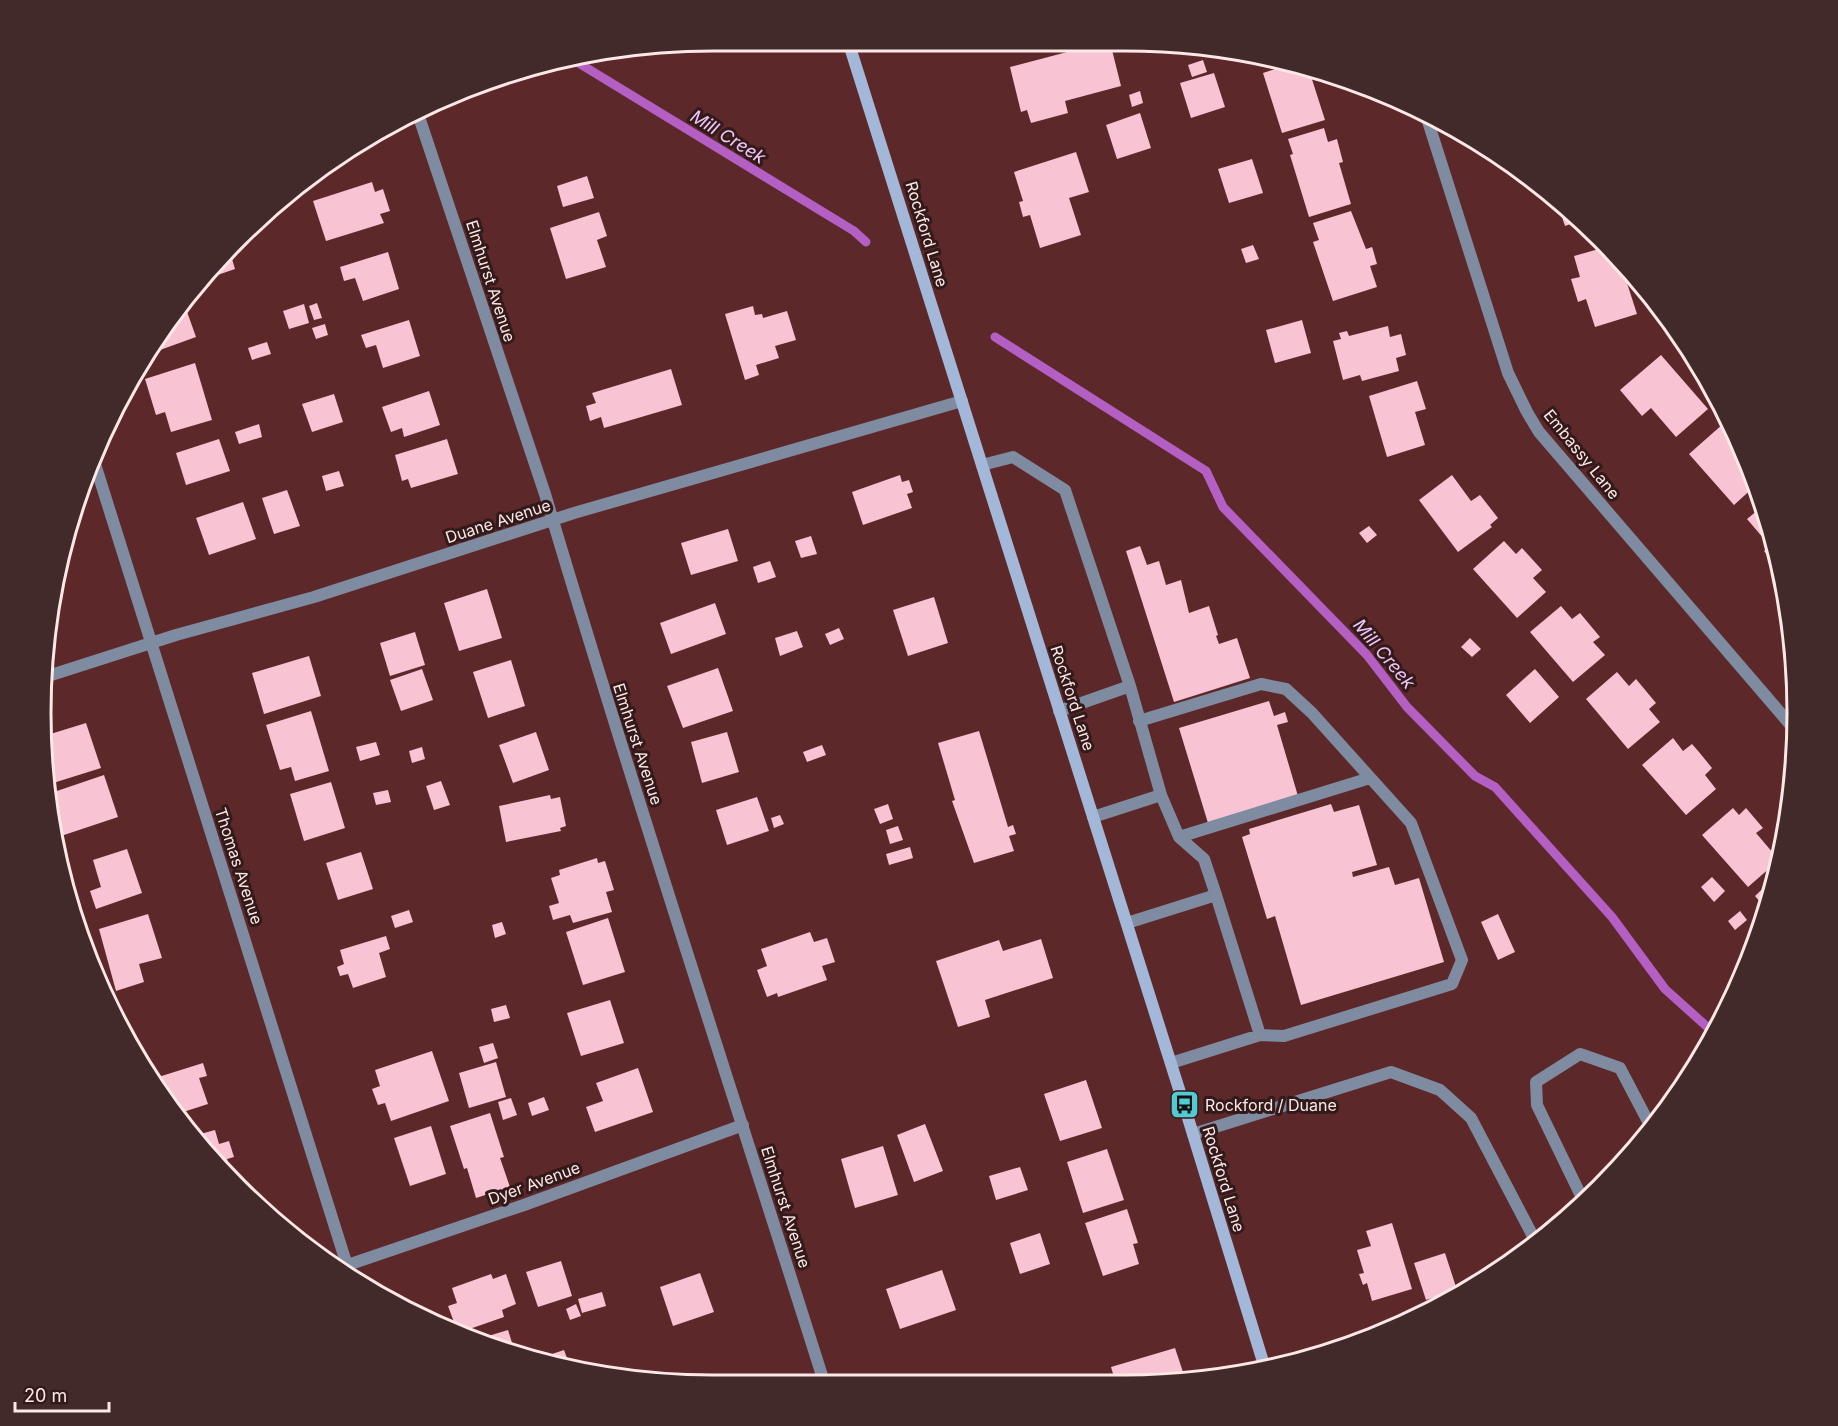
<svg xmlns="http://www.w3.org/2000/svg" width="1838" height="1426" font-family="Inter,sans-serif">
  <style>
    .lines { fill: none; stroke-linecap: round; stroke-linejoin: round }
    .stream { stroke: #b35fc4; stroke-width: 9 }
    .building { fill: #f8c3d2 }
    .service { stroke: #7e8ba0; stroke-width: 12 }
    .minor { stroke: #7e8ba0; stroke-width: 12 }
    .secondary { stroke: #a3b7d9; stroke-width: 12 }
    .labels { text-anchor: middle; stroke-width: 6; stroke-linejoin: round; paint-order: stroke }
    .street-label { font-size: 16px; fill: #fde8e7; stroke: #331a1a }
    .poi-label { font-size: 16px; fill: #fde8e7; stroke: #331a1a; text-anchor: start }
    .water-label { font-size: 18px; font-style: italic; fill: #efc6f8; stroke: #331a1a }
    .rim { fill: none; stroke: #fde8e7; stroke-width: 3 }
  </style>
  <rect width="100%" height="100%" fill="#5d282a"/>
  <g class="lines">
    <path class="stream" d="M 572,59 L 854,231 L 866,242
      M 995,337 L 1206,471 L 1223,507 L 1367,655 L 1407,707 L 1475,776 L 1495,787 L 1612,917 L 1665,989 L 1714,1033"/>
  </g>
  <path class="building" d="M 1086,42 L 1087,46 L 1110,42 L 1121,86 L 1065,101 L 1068,113 L 1031,123 L 1027,110 L 1021,112 L 1010,67 L 1071,51 L 1069,45 Z
    M 1203,60 L 1207,72 L 1192,77 L 1188,65 Z
    M 1287,65 L 1309,70 L 1325,120 L 1282,133 L 1263,73 Z
    M 1214,73 L 1225,107 L 1191,118 L 1180,83 Z
    M 1140,91 L 1143,103 L 1132,107 L 1129,95 Z
    M 1140,113 L 1151,148 L 1117,159 L 1106,125 Z
    M 1324,128 L 1328,142 L 1337,139 L 1338,143 L 1343,162 L 1339,163 L 1351,204 L 1309,217 L 1290,155 L 1293,154 L 1288,139 Z
    M 1076,152 L 1089,192 L 1069,198 L 1081,235 L 1040,248 L 1030,215 L 1023,217 L 1019,202 L 1023,201 L 1014,172 Z
    M 1252,159 L 1263,193 L 1229,203 L 1218,169 Z
    M 587,176 L 594,198 L 563,207 L 557,186 Z
    M 372,182 L 375,192 L 383,189 L 390,211 L 380,214 L 384,223 L 326,241 L 313,201 Z
    M 1547,191 L 1566,209 L 1579,221 L 1565,226 L 1557,202 L 1551,204 Z
    M 1351,211 L 1366,249 L 1372,247 L 1373,250 L 1377,264 L 1370,266 L 1377,287 L 1333,301 L 1313,242 L 1319,240 L 1313,223 Z
    M 599,212 L 607,236 L 597,240 L 606,267 L 566,279 L 550,228 Z
    M 1253,245 L 1259,259 L 1246,263 L 1241,249 Z
    M 1606,247 L 1630,269 L 1638,280 L 1627,283 L 1637,314 L 1595,327 L 1586,299 L 1578,302 L 1571,279 L 1580,277 L 1574,256 Z
    M 229,249 L 235,269 L 206,279 L 218,263 Z
    M 388,252 L 399,289 L 363,301 L 355,278 L 344,281 L 340,267 Z
    M 317,303 L 322,318 L 314,320 L 309,306 Z
    M 304,304 L 309,323 L 289,329 L 283,311 Z
    M 185,306 L 196,337 L 160,350 L 157,342 Z
    M 753,306 L 755,315 L 762,314 L 763,318 L 787,311 L 796,340 L 775,346 L 779,358 L 756,365 L 759,375 L 745,380 L 725,314 Z
    M 409,320 L 420,356 L 383,368 L 376,345 L 366,348 L 361,335 Z
    M 1302,320 L 1311,353 L 1275,363 L 1266,330 Z
    M 325,324 L 328,335 L 316,339 L 312,328 Z
    M 1388,326 L 1390,337 L 1401,334 L 1406,355 L 1396,358 L 1399,371 L 1362,381 L 1360,375 L 1343,380 L 1333,341 L 1341,339 L 1339,333 L 1347,331 L 1349,336 Z
    M 267,342 L 271,354 L 252,360 L 248,348 Z
    M 1661,355 L 1708,409 L 1676,437 L 1651,408 L 1642,416 L 1620,390 Z
    M 195,363 L 212,420 L 171,432 L 165,412 L 156,415 L 145,379 Z
    M 671,369 L 682,405 L 604,428 L 601,417 L 590,421 L 586,406 L 596,403 L 592,393 Z
    M 1417,381 L 1426,409 L 1415,412 L 1425,445 L 1387,457 L 1369,396 Z
    M 429,391 L 440,425 L 404,437 L 402,428 L 391,432 L 382,407 Z
    M 334,394 L 343,422 L 312,432 L 302,404 Z
    M 259,424 L 262,437 L 239,444 L 235,432 Z
    M 1723,424 L 1730,432 L 1732,430 L 1756,485 L 1734,505 L 1689,454 Z
    M 219,439 L 230,471 L 186,485 L 176,453 Z
    M 447,439 L 458,474 L 411,488 L 408,479 L 402,481 L 395,455 Z
    M 339,471 L 344,486 L 326,491 L 322,476 Z
    M 900,475 L 902,482 L 909,480 L 913,492 L 907,494 L 912,508 L 863,525 L 852,492 Z
    M 1452,475 L 1471,501 L 1480,495 L 1498,518 L 1490,525 L 1492,527 L 1458,552 L 1419,500 Z
    M 287,490 L 300,526 L 274,534 L 262,498 Z
    M 243,502 L 256,539 L 209,555 L 196,518 Z
    M 1764,505 L 1777,564 L 1776,566 L 1764,551 L 1770,546 L 1747,519 Z
    M 1369,526 L 1377,535 L 1367,543 L 1359,533 Z
    M 728,529 L 738,561 L 691,575 L 681,543 Z
    M 811,536 L 817,554 L 801,558 L 795,541 Z
    M 1504,541 L 1516,554 L 1522,548 L 1542,570 L 1533,578 L 1546,592 L 1517,618 L 1473,569 Z
    M 1140,546 L 1147,565 L 1159,561 L 1166,585 L 1181,580 L 1189,613 L 1209,606 L 1218,635 L 1216,636 L 1219,644 L 1237,638 L 1250,678 L 1174,702 L 1126,551 Z
    M 770,561 L 776,577 L 758,583 L 753,567 Z
    M 487,589 L 502,638 L 459,651 L 444,603 Z
    M 934,597 L 948,643 L 908,656 L 893,610 Z
    M 715,603 L 726,634 L 671,654 L 660,623 Z
    M 1561,606 L 1572,619 L 1580,613 L 1600,637 L 1593,642 L 1605,655 L 1573,682 L 1530,632 Z
    M 839,628 L 844,639 L 830,645 L 825,634 Z
    M 797,631 L 803,647 L 780,656 L 775,638 Z
    M 415,632 L 425,665 L 390,676 L 380,643 Z
    M 1470,638 L 1481,649 L 1472,657 L 1461,647 Z
    M 309,656 L 321,696 L 264,714 L 252,673 Z
    M 511,660 L 525,706 L 488,718 L 473,672 Z
    M 718,668 L 733,711 L 683,728 L 667,686 Z
    M 422,669 L 433,700 L 401,711 L 390,680 Z
    M 1535,669 L 1559,697 L 1530,723 L 1506,695 Z
    M 1617,672 L 1629,686 L 1636,679 L 1656,703 L 1649,709 L 1660,722 L 1628,749 L 1586,699 Z
    M 1269,701 L 1274,716 L 1285,712 L 1288,722 L 1277,725 L 1298,796 L 1208,823 L 1179,728 Z
    M 311,711 L 329,771 L 295,781 L 291,767 L 280,770 L 266,725 Z
    M 86,723 L 101,768 L 50,784 L 44,736 Z
    M 979,731 L 1008,827 L 1013,825 L 1016,834 L 1009,836 L 1014,851 L 974,863 L 952,801 L 955,800 L 938,743 Z
    M 536,732 L 549,770 L 513,783 L 499,745 Z
    M 727,732 L 739,772 L 702,783 L 691,742 Z
    M 1673,738 L 1683,751 L 1692,744 L 1699,752 L 1712,768 L 1705,775 L 1716,789 L 1686,815 L 1642,765 Z
    M 376,742 L 380,755 L 360,761 L 356,747 Z
    M 822,745 L 826,755 L 807,762 L 803,752 Z
    M 422,747 L 425,759 L 412,763 L 409,751 Z
    M 104,775 L 118,817 L 61,836 L 54,813 L 51,793 Z
    M 441,781 L 450,805 L 434,810 L 426,786 Z
    M 331,782 L 345,828 L 304,841 L 290,794 Z
    M 388,790 L 391,802 L 376,805 L 373,793 Z
    M 550,795 L 551,799 L 560,797 L 566,826 L 560,828 L 561,831 L 506,842 L 499,806 Z
    M 757,797 L 769,831 L 727,845 L 716,810 Z
    M 888,804 L 893,819 L 880,824 L 874,809 Z
    M 1331,804 L 1334,812 L 1359,805 L 1377,865 L 1352,872 L 1353,877 L 1389,867 L 1395,885 L 1419,878 L 1444,962 L 1301,1005 L 1275,916 L 1267,919 L 1242,837 L 1250,834 L 1249,829 Z
    M 1733,808 L 1739,815 L 1746,808 L 1763,828 L 1756,833 L 1779,860 L 1748,887 L 1702,835 Z
    M 780,815 L 784,824 L 774,828 L 771,818 Z
    M 898,826 L 903,840 L 890,844 L 886,830 Z
    M 910,847 L 913,858 L 889,865 L 886,854 Z
    M 127,849 L 142,893 L 96,909 L 90,891 L 101,887 L 93,860 Z
    M 361,852 L 373,889 L 338,900 L 326,863 Z
    M 597,858 L 598,863 L 605,861 L 614,890 L 606,892 L 612,912 L 573,923 L 570,915 L 553,920 L 549,906 L 559,903 L 551,878 L 560,875 L 559,870 Z
    M 1776,876 L 1775,887 L 1766,909 L 1755,896 Z
    M 1712,877 L 1725,891 L 1714,902 L 1701,887 Z
    M 409,910 L 413,922 L 395,928 L 391,916 Z
    M 1740,911 L 1747,920 L 1735,930 L 1728,921 Z
    M 148,914 L 162,958 L 139,964 L 144,982 L 116,991 L 99,929 Z
    M 1498,914 L 1515,952 L 1498,960 L 1481,922 Z
    M 608,918 L 625,972 L 583,985 L 566,932 Z
    M 502,922 L 506,934 L 495,938 L 492,925 Z
    M 810,932 L 814,942 L 827,938 L 835,962 L 822,966 L 827,980 L 778,997 L 777,993 L 767,997 L 757,970 L 767,966 L 761,949 Z
    M 386,936 L 390,949 L 379,953 L 386,977 L 353,988 L 348,974 L 340,976 L 337,967 L 344,964 L 340,950 Z
    M 1041,939 L 1053,978 L 985,1000 L 990,1017 L 958,1027 L 936,961 L 999,940 L 1003,951 Z
    M 610,1000 L 624,1043 L 581,1056 L 567,1013 Z
    M 506,1005 L 510,1018 L 494,1022 L 491,1009 Z
    M 493,1043 L 498,1058 L 484,1063 L 479,1047 Z
    M 432,1051 L 449,1101 L 391,1121 L 385,1103 L 378,1105 L 372,1089 L 380,1086 L 375,1070 Z
    M 496,1062 L 506,1097 L 469,1108 L 459,1073 Z
    M 203,1063 L 207,1076 L 199,1078 L 208,1104 L 177,1114 L 171,1106 L 167,1093 L 163,1094 L 152,1079 Z
    M 638,1068 L 653,1112 L 595,1132 L 586,1107 L 603,1101 L 596,1083 Z
    M 1086,1080 L 1102,1128 L 1060,1141 L 1044,1094 Z
    M 544,1097 L 549,1110 L 532,1116 L 528,1103 Z
    M 511,1098 L 517,1115 L 503,1120 L 498,1102 Z
    M 490,1113 L 504,1157 L 500,1158 L 510,1187 L 476,1198 L 467,1168 L 464,1169 L 450,1126 Z
    M 925,1124 L 943,1171 L 914,1182 L 897,1135 Z
    M 431,1126 L 446,1174 L 410,1186 L 394,1138 Z
    M 215,1130 L 219,1144 L 229,1141 L 234,1157 L 227,1159 L 230,1171 L 225,1172 L 208,1157 L 193,1136 Z
    M 883,1146 L 898,1195 L 855,1208 L 841,1159 Z
    M 1107,1149 L 1124,1200 L 1083,1213 L 1067,1162 Z
    M 1020,1167 L 1028,1190 L 996,1200 L 989,1176 Z
    M 1127,1209 L 1138,1243 L 1133,1244 L 1139,1264 L 1103,1276 L 1085,1223 Z
    M 1392,1223 L 1412,1289 L 1372,1301 L 1367,1283 L 1363,1285 L 1359,1274 L 1364,1273 L 1357,1250 L 1371,1246 L 1366,1231 Z
    M 1040,1233 L 1050,1264 L 1020,1274 L 1010,1243 Z
    M 1445,1253 L 1457,1290 L 1426,1300 L 1414,1263 Z
    M 561,1261 L 572,1296 L 538,1307 L 526,1272 Z
    M 942,1270 L 956,1310 L 900,1329 L 886,1289 Z
    M 700,1273 L 714,1312 L 673,1326 L 660,1287 Z
    M 491,1274 L 493,1279 L 506,1274 L 516,1304 L 502,1310 L 504,1317 L 458,1333 L 448,1306 L 457,1303 L 452,1288 Z
    M 602,1292 L 606,1306 L 582,1313 L 578,1299 Z
    M 576,1304 L 581,1316 L 570,1320 L 566,1309 Z
    M 1418,1312 L 1419,1315 L 1381,1332 L 1378,1324 Z
    M 508,1330 L 515,1352 L 475,1340 Z
    M 1175,1348 L 1183,1372 L 1178,1374 L 1180,1382 L 1169,1384 L 1116,1384 L 1111,1367 Z
    M 564,1350 L 571,1369 L 537,1359 Z
    M 1014,1374 L 1017,1385 L 1002,1385 L 1000,1378 Z"/>
  <g class="lines">
    <path class="service" d="M 982,465 L 1013,457 L 1065,490 L 1130,686 L 1161,795
      M 1059,711 L 1130,686
      M 1139,721 L 1261,684 L 1286,689 L 1312,713 L 1411,823 L 1462,960 L 1452,984 L 1284,1036 L 1260,1035
      M 1093,817 L 1161,795 L 1179,837 L 1204,859 L 1216,895
      M 1179,837 L 1370,778
      M 1127,923 L 1216,895 L 1260,1035 L 1171,1063"/>
    <path class="minor" d="M 1425,112 L 1508,373 L 1527,412 L 1539,432 L 1795,730
      M 418,114 L 545,494 C 634,793 731,1088 825,1385
      M 95,464 L 351,1278
      M 45,677 L 176,635 L 314,597 L 574,513 L 962,401
      M 1193,1134 L 1391,1072 L 1440,1090 L 1471,1118 L 1536,1242
      M 1584,1202 L 1537,1105 L 1536,1082 L 1580,1054 L 1620,1068 L 1652,1129
      M 336,1269 L 524,1205 L 743,1125"/>
    <path class="secondary" d="M 848,41 L 1184,1105 L 1264,1365"/>
  </g>
  <defs>
    <symbol id="bus-square" viewBox="-11 -11 22 22"><rect x="-9" y="-9" width="18" height="18" rx="4" fill="#51ccd3" stroke="#331a1a"/><path d="M-5-6H5V4H4V6H2V4H-2V6H-4V4H-5ZM-3.5-4V0h7V-4ZM-3.5 1.2v1.5H-2V1.2ZM2 1.2v1.5H3.5V1.2Z" fill="#111"/></symbol>
  </defs>
  <g fill-rule="evenodd">
    <use href="#bus-square" x="1168" y="1088" width="33" height="33"/>
  </g>
  <g class="labels">
    <g class="street-label">
      <text transform="translate(927 234) rotate(73)" y="6">Rockford Lane</text>
      <text transform="translate(491 281) rotate(72)" y="6">Elmhurst Avenue</text>
      <text transform="translate(1582 454) rotate(51)" y="6">Embassy Lane</text>
      <text transform="translate(498 521) rotate(-18)" y="6">Duane Avenue</text>
      <text transform="translate(1073 698) rotate(72)" y="6">Rockford Lane</text>
      <text transform="translate(638 744) rotate(72)" y="6">Elmhurst Avenue</text>
      <text transform="translate(239 866) rotate(72)" y="6">Thomas Avenue</text>
      <text transform="translate(1224 1179) rotate(73)" y="6">Rockford Lane</text>
      <text transform="translate(534 1183) rotate(-20)" y="6">Dyer Avenue</text>
      <text transform="translate(786 1207) rotate(72)" y="6">Elmhurst Avenue</text>
    </g>
    <g class="poi-label">
      <text x="1205" y="1111">Rockford / Duane</text>
    </g>
    <g class="water-label">
      <text transform="translate(728 137) rotate(32)" y="6">Mill Creek</text>
      <text transform="translate(1384 654) rotate(50)" y="6">Mill Creek</text>
    </g>
  </g>
  <path d="M0 0H1838V1426H0ZM713 51H1125A662 662 0 0 1 1787 713V713A662 662 0 0 1 1125 1375H713A662 662 0 0 1 51 713V713A662 662 0 0 1 713 51Z" fill="#432a2a" fill-rule="evenodd"/>
  <path class="rim" d="M713 51H1125A662 662 0 0 1 1787 713V713A662 662 0 0 1 1125 1375H713A662 662 0 0 1 51 713V713A662 662 0 0 1 713 51Z"/>
  <path d="M15 1402v9h94v-9" fill="none" stroke="#fde8e7" stroke-width="3"/>
  <text x="24" y="1402" font-size="18" fill="#fde8e7" stroke="#331a1a" stroke-width="4.5" paint-order="stroke">20 m</text>
</svg>
